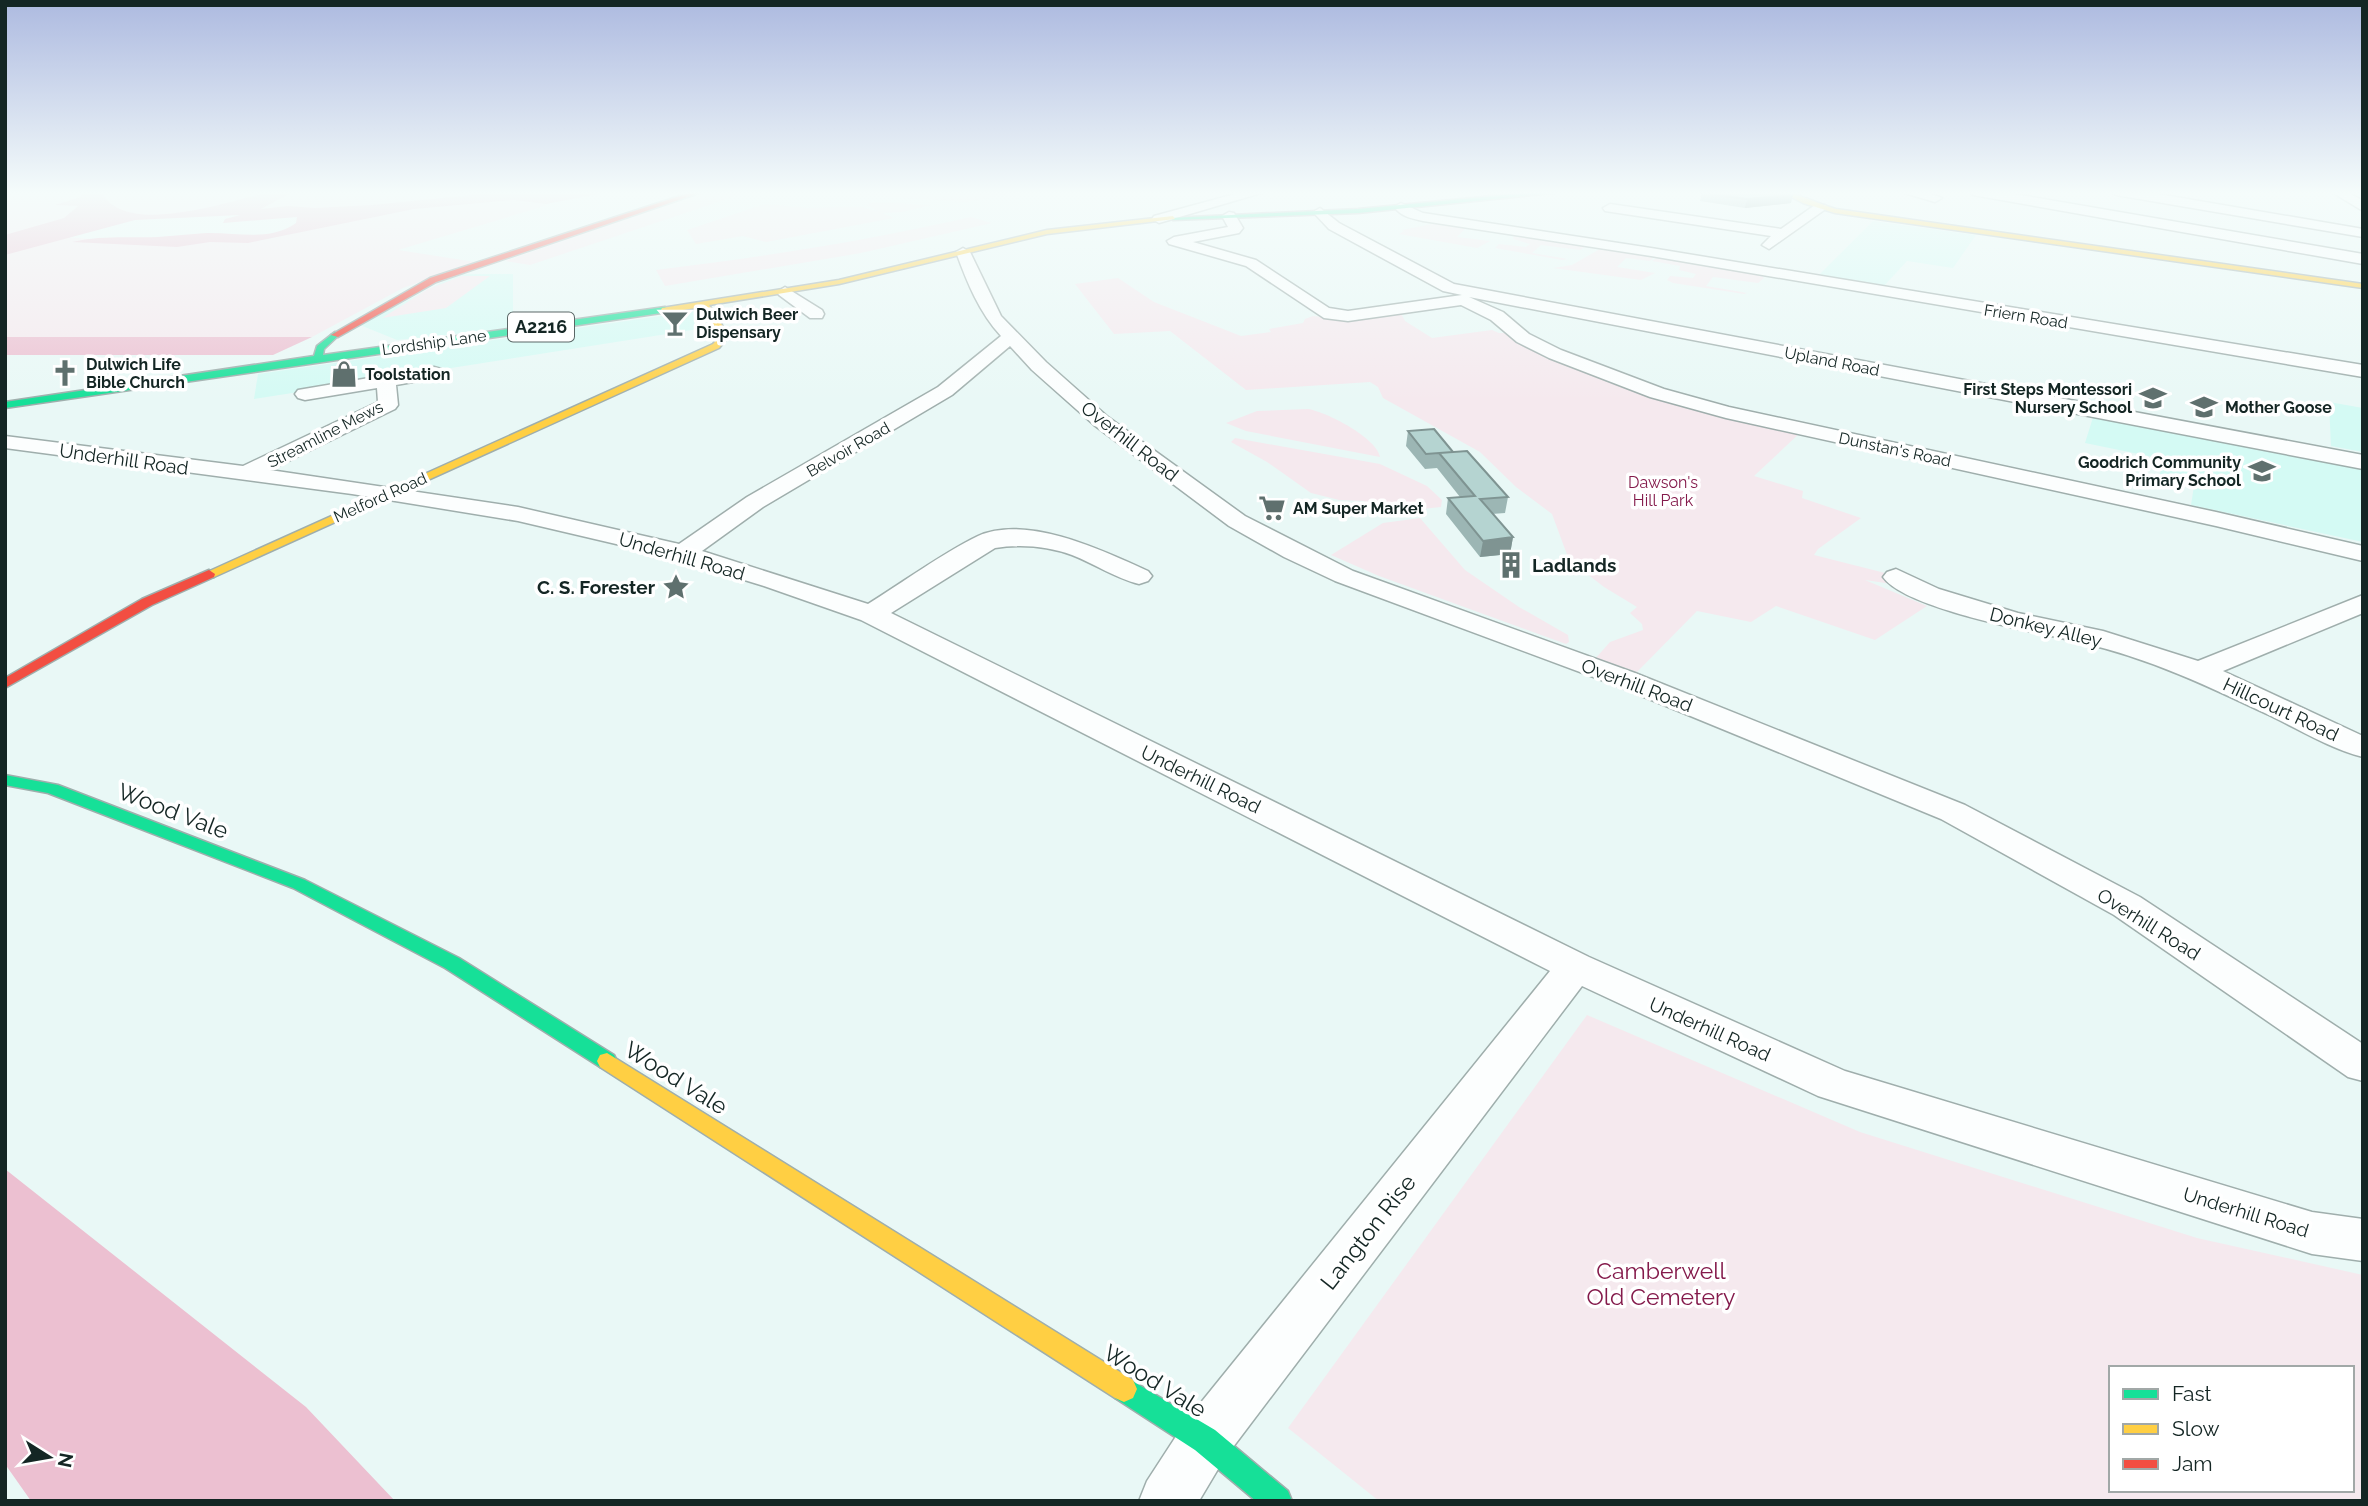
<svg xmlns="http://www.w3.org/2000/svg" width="2368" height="1506" font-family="Raleway,sans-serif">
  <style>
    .built { fill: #d4faf4 }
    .green { fill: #f5e9ee; fill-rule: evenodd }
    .forest { fill: #ecc0d1 }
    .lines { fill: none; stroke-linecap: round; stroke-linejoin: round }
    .street-casing { stroke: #9faeac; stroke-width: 3 }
    .fast-casing { stroke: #9faeac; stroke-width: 3 }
    .slow-casing { stroke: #9faeac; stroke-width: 3 }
    .jam-casing { stroke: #9faeac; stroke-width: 3 }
    .street { fill: #fcfefe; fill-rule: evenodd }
    .fast { fill: #16e098; fill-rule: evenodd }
    .slow { fill: #ffcf43; fill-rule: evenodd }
    .jam { fill: #f24e42; fill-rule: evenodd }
    .wall { fill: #9cb6b4 }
    .shaded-wall { fill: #7f9492 }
    .building { fill: #b5d4d1; stroke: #7f9492; stroke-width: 2 }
    .labels { text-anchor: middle; stroke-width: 7; stroke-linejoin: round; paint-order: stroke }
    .far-poi-label { font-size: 16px; font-weight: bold; fill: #142624; stroke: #fff; text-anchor: start }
    .far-street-label { font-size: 16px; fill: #142624; stroke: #fff }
    .far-park-label { font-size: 16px; fill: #841a4b; stroke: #fff }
    .shield { fill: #fff; stroke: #5a6766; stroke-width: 2 }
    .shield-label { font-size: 18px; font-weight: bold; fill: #142624 }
    .street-label { font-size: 19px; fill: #142624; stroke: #fff }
    .poi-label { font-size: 19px; font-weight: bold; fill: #142624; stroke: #fff; text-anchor: start }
    .near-street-label { font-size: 23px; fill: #142624; stroke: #fff }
    .near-park-label { font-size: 23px; fill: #841a4b; stroke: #fff }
  </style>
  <rect width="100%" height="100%" fill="#e9f8f6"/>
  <path class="built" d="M 1873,221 L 1976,235 L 1953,268 L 1907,261 L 1883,287 L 1817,277 Z
    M 458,274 L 513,274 L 513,328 L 397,340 L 360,325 Z
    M 696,311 L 705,328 L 254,399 L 258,374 Z
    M 2329,402 L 2363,408 L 2363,452 L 2331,446 Z
    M 2095,411 L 2363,463 L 2363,542 L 2191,505 L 2194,486 L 2159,479 L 2163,459 L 2085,443 Z"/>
  <path class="green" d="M 5,191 L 533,191 L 362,208 L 234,211 L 134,219 L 65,237 L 91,239 L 259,241 L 292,234 L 324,218 L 520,198 L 548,205 L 398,250 L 475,262 L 403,288 L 312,337 L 5,337 Z
    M 708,191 L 748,192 L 530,265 L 505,261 Z
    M 801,191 L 1024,191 L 967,202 Z
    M 872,202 L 931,205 L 902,212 L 883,213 L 894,218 L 766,242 L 743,236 L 696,244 L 687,230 L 765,204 L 807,208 L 861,207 L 877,211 L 867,205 Z
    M 971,217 L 992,223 L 861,253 L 665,286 L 656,270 C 763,257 866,241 971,217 Z
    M 1447,221 L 1484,230 L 1466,228 L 1457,237 L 1490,241 L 1477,248 L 1399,234 L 1404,231 L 1402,230 Z
    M 1495,232 L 1588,245 L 1580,250 L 1541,245 L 1532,253 L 1568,259 L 1562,260 L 1495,248 L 1499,244 L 1526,247 L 1530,244 L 1513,239 L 1514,235 Z
    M 1600,249 L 1654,257 L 1650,261 L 1626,258 L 1617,267 L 1655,273 L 1641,280 L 1553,268 L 1572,265 Z
    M 1656,258 L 1761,275 L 1764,278 L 1758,283 L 1713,277 L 1706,286 L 1747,293 L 1744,294 L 1673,283 L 1667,280 L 1670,276 L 1693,278 L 1696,274 L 1679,270 L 1680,266 L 1652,261 Z
    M 462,276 L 490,276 L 446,308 L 382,318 L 428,289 Z
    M 1118,278 L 1154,302 L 1241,336 L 1271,332 L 1269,329 L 1303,323 L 1305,319 L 1313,316 L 1345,319 L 1399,310 L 1405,321 L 1432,338 L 1492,330 L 1499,333 L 1516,333 L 1657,391 L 1802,431 L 1754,476 L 1803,491 L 1802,498 L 1861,518 L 1818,549 L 1814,555 L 1897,576 L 1892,584 L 1865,580 L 1927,606 L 1875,640 L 1776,606 L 1751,622 L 1697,611 L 1637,672 L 1619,666 L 1616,668 L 1594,660 L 1610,642 L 1643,630 L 1642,624 L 1630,613 L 1637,607 L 1604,587 L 1569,560 L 1552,514 L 1516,487 L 1480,452 L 1383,398 L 1378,387 L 1370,382 L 1246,390 L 1170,331 L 1114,334 L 1075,284 Z
    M 1308,409 C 1327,412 1377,438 1380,457 L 1246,431 L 1226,423 L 1257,411 Z
    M 1235,438 L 1380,464 L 1427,486 L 1442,500 L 1441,507 L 1403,511 L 1406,515 L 1399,515 L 1363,501 L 1339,500 L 1311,493 L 1267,462 L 1231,442 Z
    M 1420,518 L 1465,570 L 1519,607 L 1568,635 L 1569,642 L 1566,644 L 1379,576 L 1331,555 L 1383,523 Z
    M 1587,1015 L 1860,1132 L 2197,1238 L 2363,1275 L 2363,1501 L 1379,1501 L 1288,1428 ZM 2111,1368 L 2352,1368 L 2352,1490 L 2111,1490 Z"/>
  <path class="forest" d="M 81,191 L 101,191 C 124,240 233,199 272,192 C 279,190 287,191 294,191 L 261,209 L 288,206 L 315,208 L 372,205 L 513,191 L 614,191 L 546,204 L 514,200 L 414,209 L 248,243 L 210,242 L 177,247 L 72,242 C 101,235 128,238 158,237 C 174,236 190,234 206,233 C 237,232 269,242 296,223 L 297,217 L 223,223 L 225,219 L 240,215 L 135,220 L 5,255 L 5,235 L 64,218 L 78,206 L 55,205 L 81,197 Z
    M 5,337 L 312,337 L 273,355 L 5,355 Z
    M 5,1169 L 306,1407 L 395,1501 L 31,1501 L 5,1464 Z"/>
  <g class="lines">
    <defs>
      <path id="street" d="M 1246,191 L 1268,191 L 1159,223 L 1152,219 L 1154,216 Z
        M 1898,191 L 1922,191 L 1942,198 L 1935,202 Z
        M 1967,191 L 1997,191 L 2363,254 L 2363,264 L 1973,195 Z
        M 2110,191 L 2141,191 L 2363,229 L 2363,237 L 2116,195 Z
        M 2330,191 L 2346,191 L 2363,201 L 2363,211 Z
        M 1401,203 L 1423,213 L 1651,248 L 2363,365 L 2363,377 L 1651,256 L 1423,221 C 1411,218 1402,217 1394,207 Z
        M 1610,204 L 1781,229 L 1815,205 L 1825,205 L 1827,208 L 1769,249 L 1762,245 L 1771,236 L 1605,211 L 1603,208 Z
        M 1320,208 L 1339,223 L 1454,284 L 2363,455 L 2363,469 L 1469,297 L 1503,312 L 1529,334 L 1561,350 L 1664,389 L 1729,407 L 2216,512 L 2363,546 L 2363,561 L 2216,526 L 1726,418 L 1650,397 L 1549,358 L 1517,342 L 1491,320 L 1461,305 L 1348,321 L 1324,318 L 1246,266 L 1169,244 L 1167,241 L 1174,237 L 1228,227 L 1222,216 L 1229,212 L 1234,213 L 1243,228 L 1239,233 L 1193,242 L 1256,260 L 1329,308 L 1348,311 L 1462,295 L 1443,291 L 1329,229 L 1313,212 Z
        M 963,248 L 970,252 L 1001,316 L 1046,362 L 1108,417 L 1245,516 L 1353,571 L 1635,673 L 1965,805 L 2140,897 L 2363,1044 L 2363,1081 L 2348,1077 L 2114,915 L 1941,819 L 1615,685 L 1335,581 L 1284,557 L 1229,526 L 1094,425 L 1032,370 L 1010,346 L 952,395 L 763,507 L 702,551 L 868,604 C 902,583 944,552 978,536 C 1027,514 1104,551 1148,571 L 1152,576 L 1148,581 L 1139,584 C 1115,578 1095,564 1072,555 C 1047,546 1020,544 995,548 L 891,613 L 1589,957 L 1845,1071 L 2312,1212 L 2363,1219 L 2363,1261 L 2312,1254 L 1818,1096 L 1582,986 L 1224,1459 L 1199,1501 L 1139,1501 L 1147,1481 L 1186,1421 L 1550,971 L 861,620 L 764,586 L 663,555 L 518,521 L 352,494 L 5,448 L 5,436 L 243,466 L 378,402 L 377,388 L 305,400 L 298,398 L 295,394 L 298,390 L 434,367 L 441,369 L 443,373 L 441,377 L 396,385 L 398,405 L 395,409 L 270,470 L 518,507 L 679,544 L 747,497 L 938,387 L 1001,336 C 979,312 967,282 956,252 Z
        M 785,287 L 822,310 L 824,314 L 822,318 L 810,318 L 779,295 L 777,292 Z
        M 1896,569 L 1939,589 L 2018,613 L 2103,631 L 2198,661 L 2363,595 L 2363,613 L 2223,671 L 2363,736 L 2363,757 C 2331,749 2300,730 2271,716 C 2210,687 2149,658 2083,643 C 2042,633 1906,610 1883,577 L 1887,572 Z"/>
      <path id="fast" d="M 1545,191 L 1571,191 L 1358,213 L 1173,220 L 1170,218 L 1358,209 Z
        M 665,307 L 669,310 L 668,312 L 5,408 L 5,402 L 314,356 L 317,346 L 335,332 L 339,335 L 324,349 L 323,355 Z
        M 5,775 L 58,785 L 305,880 L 459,958 L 614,1055 L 617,1061 L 614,1067 L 607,1069 L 600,1067 L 445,968 L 293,888 L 48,793 L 5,785 Z
        M 1124,1376 L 1215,1430 L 1288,1491 L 1292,1501 L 1256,1501 L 1195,1450 L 1115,1398 L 1111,1389 L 1115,1380 Z"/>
      <path id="slow" d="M 1780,191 C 1792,191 1821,205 1836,209 L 2363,284 L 2363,288 L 1835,213 L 1803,203 Z
        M 1173,216 L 1175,219 L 1047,234 L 839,284 L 709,305 L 729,336 L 719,348 L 214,577 L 209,578 L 203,574 L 713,344 L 720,336 L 701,307 L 665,313 L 661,310 L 662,308 L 839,280 L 1047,230 Z
        M 607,1053 L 1133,1380 L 1137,1389 L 1133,1398 L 1124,1402 L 1115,1398 L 600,1067 L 597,1061 L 600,1055 Z"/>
      <path id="jam" d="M 695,191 L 705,191 L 436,282 L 338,337 L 331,335 L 430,278 Z
        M 209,570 L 215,574 L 214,577 L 152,605 L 5,688 L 5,678 L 142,599 Z"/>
    </defs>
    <use href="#street" class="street-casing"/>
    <use href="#fast" class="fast-casing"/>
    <use href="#slow" class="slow-casing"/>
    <use href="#jam" class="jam-casing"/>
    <use href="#street" class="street"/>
    <use href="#fast" class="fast"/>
    <use href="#slow" class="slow"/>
    <use href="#jam" class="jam"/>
  </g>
  <path class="wall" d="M 1702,193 L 1791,203 L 1745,208 L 1700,201 Z
    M 1408,431 L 1453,452 L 1508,497 L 1505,513 L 1492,514 L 1513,537 L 1510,554 L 1480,557 L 1446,514 L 1448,498 L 1460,497 L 1437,468 L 1425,469 L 1406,446 Z"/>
  <path class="shaded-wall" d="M 1793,195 L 1791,203 L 1745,208 L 1747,199 Z
    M 1513,537 L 1510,554 L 1480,557 L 1483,541 Z"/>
  <path class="building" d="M 1704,191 L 1784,191 L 1793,195 L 1747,199 L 1702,193 Z
    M 1434,429 L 1453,452 L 1426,454 L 1408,431 Z
    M 1467,451 L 1508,497 L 1480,499 L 1513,537 L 1483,541 L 1448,498 L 1475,496 L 1439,453 Z"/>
  <linearGradient id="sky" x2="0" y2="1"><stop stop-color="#adbae0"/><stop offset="0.48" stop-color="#f5fcfb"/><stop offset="1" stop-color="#f5fcfb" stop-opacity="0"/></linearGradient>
  <rect width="2368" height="402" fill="url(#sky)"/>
  <defs>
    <symbol id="bar-bare" viewBox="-9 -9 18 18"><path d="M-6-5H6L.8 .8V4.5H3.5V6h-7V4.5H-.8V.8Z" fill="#5f706e" stroke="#fff" stroke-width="2.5" paint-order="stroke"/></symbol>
    <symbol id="church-bare" viewBox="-9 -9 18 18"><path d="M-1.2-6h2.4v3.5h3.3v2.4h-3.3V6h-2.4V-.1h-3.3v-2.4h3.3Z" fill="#5f706e" stroke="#fff" stroke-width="2.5" paint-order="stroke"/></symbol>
    <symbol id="shop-bare" viewBox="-9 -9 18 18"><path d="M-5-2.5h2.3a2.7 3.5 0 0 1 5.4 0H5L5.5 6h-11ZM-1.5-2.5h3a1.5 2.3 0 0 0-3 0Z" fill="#5f706e" stroke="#fff" stroke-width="2.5" paint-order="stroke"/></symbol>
    <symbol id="school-bare" viewBox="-9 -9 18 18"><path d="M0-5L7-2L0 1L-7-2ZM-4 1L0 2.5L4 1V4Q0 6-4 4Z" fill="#5f706e" stroke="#fff" stroke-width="2.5" paint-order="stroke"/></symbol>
    <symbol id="supermarket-bare" viewBox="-9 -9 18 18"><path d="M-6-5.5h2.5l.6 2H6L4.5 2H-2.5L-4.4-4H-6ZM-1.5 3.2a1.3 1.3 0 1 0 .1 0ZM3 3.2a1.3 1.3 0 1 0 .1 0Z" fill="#5f706e" stroke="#fff" stroke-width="2.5" paint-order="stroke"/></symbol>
    <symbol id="building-bare" viewBox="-9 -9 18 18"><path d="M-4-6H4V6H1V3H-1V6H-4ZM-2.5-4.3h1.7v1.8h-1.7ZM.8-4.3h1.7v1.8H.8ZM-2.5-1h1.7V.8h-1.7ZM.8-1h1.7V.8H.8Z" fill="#5f706e" stroke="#fff" stroke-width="2.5" paint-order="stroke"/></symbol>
    <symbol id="sight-bare" viewBox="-9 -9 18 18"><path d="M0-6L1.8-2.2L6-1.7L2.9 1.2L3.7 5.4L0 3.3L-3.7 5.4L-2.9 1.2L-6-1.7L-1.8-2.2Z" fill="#5f706e" stroke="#fff" stroke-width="2.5" paint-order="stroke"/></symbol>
  </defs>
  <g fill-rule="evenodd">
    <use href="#bar-bare" x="656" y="304" width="38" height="38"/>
    <use href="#church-bare" x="46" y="354" width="38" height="38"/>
    <use href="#shop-bare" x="325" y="355" width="38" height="38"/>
    <use href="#school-bare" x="2134" y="379" width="38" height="38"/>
    <use href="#school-bare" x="2185" y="388" width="38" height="38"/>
    <use href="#school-bare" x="2243" y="452" width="38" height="38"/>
    <use href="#supermarket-bare" x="1253" y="489" width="38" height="38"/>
    <use href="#building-bare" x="1492" y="546" width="38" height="38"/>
    <use href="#sight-bare" x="657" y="568" width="38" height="38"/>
  </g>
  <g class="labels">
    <g class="far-poi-label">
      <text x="696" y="320">Dulwich Beer<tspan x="696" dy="18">Dispensary</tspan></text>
      <text x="86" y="370">Dulwich Life<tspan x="86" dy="18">Bible Church</tspan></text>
      <text x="365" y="380">Toolstation</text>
      <text x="2132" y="395" text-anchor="end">First Steps Montessori<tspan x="2132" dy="18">Nursery School</tspan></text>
      <text x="2225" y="413">Mother Goose</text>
      <text x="2241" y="468" text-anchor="end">Goodrich Community<tspan x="2241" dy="18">Primary School</tspan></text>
      <text x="1293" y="514">AM Super Market</text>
    </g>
    <g class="far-street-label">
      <text transform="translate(2026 316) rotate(9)" y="6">Friern Road</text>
      <text transform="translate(434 342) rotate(-8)" y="6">Lordship Lane</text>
      <text transform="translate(1832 361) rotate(11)" y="6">Upland Road</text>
      <text transform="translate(325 434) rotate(-27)" y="6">Streamline Mews</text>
      <text transform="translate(848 449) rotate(-30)" y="6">Belvoir Road</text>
      <text transform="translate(1895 449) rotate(12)" y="6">Dunstan's Road</text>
      <text transform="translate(380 497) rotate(-24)" y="6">Melford Road</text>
    </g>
    <g class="far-park-label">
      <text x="1663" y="488">Dawson's<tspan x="1663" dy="18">Hill Park</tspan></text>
    </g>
    <rect class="shield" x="508" y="312.5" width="66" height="29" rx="5"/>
    <g class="shield-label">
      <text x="541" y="333">A2216</text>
    </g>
    <g class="street-label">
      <text transform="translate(1130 441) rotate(38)" y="7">Overhill Road</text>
      <text transform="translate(124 459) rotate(8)" y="7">Underhill Road</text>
      <text transform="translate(682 556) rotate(16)" y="7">Underhill Road</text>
      <text transform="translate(2046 627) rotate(14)" y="7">Donkey Alley</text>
      <text transform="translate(1637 685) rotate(21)" y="7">Overhill Road</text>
      <text transform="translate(2281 709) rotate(25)" y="7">Hillcourt Road</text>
      <text transform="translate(1201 779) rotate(26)" y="7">Underhill Road</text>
      <text transform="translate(2149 924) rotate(32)" y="7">Overhill Road</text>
      <text transform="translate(1710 1029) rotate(24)" y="7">Underhill Road</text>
      <text transform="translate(2246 1212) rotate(17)" y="7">Underhill Road</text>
    </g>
    <g class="poi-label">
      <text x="1532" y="572">Ladlands</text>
      <text x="655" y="594" text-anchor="end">C. S. Forester</text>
    </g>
    <g class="near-street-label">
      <text transform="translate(173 811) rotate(21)" y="8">Wood Vale</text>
      <text transform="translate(676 1078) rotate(32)" y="8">Wood Vale</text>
      <text transform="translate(1368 1232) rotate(-52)" y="8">Langton Rise</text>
      <text transform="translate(1155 1381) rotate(32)" y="8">Wood Vale</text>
    </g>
    <g class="near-park-label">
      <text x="1661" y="1279">Camberwell<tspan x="1661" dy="26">Old Cemetery</tspan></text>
    </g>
  </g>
  <rect width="2368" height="1506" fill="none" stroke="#142624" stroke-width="14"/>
  <rect x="2109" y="1366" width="245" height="126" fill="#ffffff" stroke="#a1a8a7" stroke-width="2"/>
  <rect x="2123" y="1389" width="35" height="10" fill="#16e098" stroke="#a1a8a7" stroke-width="2"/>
  <text x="2172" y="1401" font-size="21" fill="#142624">Fast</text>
  <rect x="2123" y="1424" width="35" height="10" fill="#ffcf43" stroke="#a1a8a7" stroke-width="2"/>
  <text x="2172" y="1436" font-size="21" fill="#142624">Slow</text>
  <rect x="2123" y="1459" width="35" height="10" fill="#f24e42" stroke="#a1a8a7" stroke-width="2"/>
  <text x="2172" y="1471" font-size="21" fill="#142624">Jam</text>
  <g transform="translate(49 1457) rotate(101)" stroke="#ffffff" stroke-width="5" paint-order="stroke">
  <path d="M0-5L12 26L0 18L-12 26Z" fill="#142624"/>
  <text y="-10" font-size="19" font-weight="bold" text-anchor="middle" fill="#142624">N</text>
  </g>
</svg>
